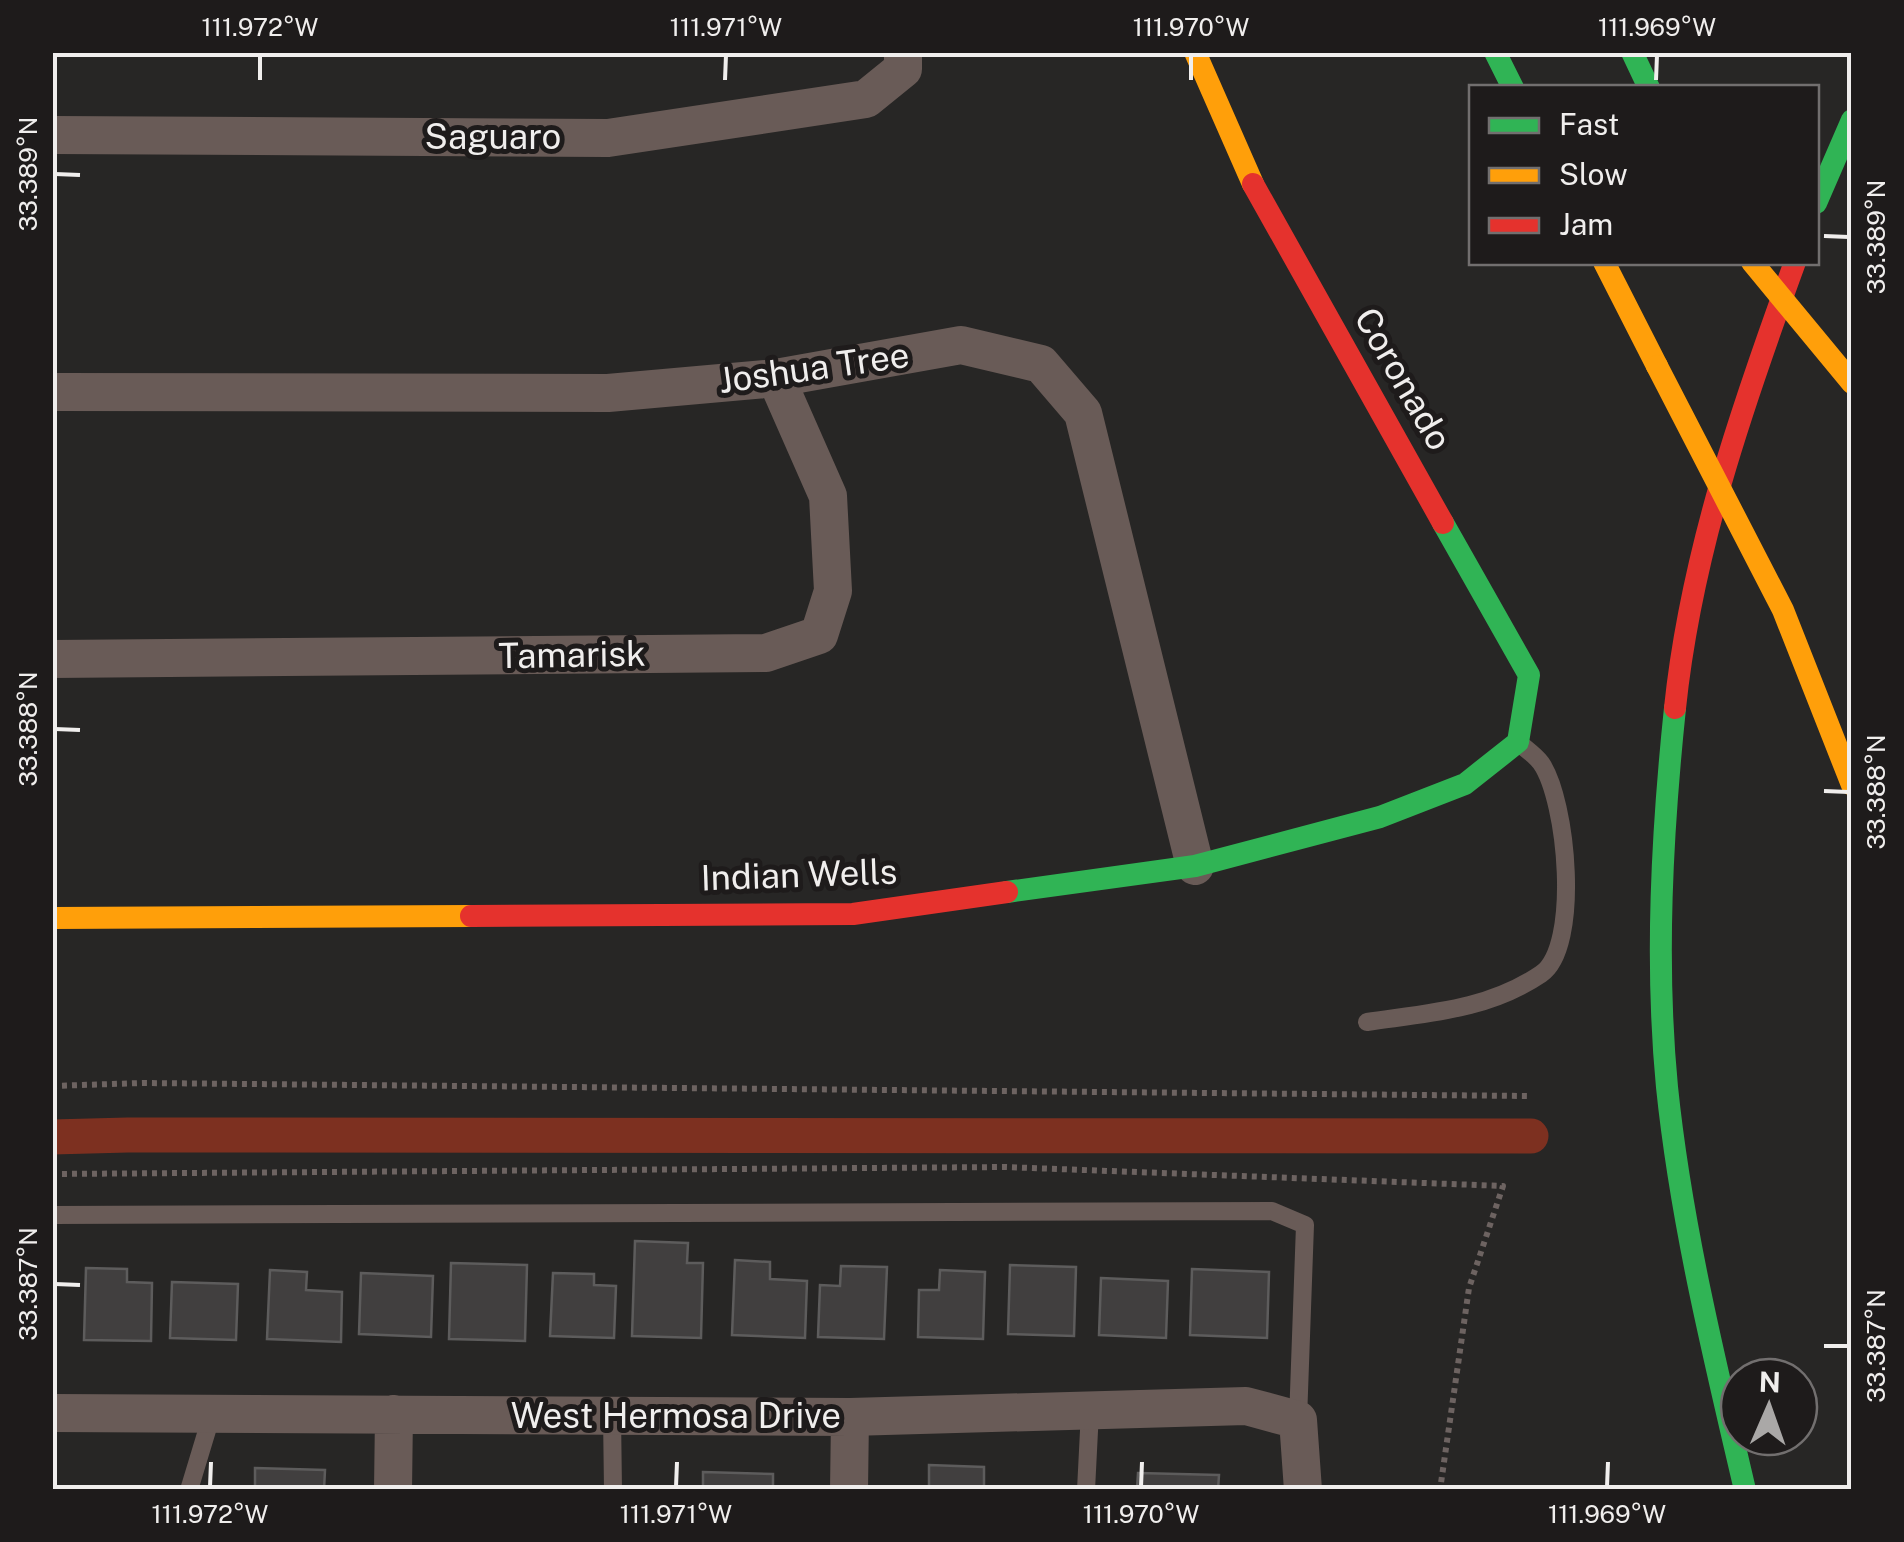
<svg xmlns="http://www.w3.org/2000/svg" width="1904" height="1542" font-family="'Public Sans',sans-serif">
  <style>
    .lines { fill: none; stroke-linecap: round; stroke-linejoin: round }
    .canal { stroke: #7d3020; stroke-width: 35 }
    .building { fill: #413f3f; stroke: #5d5c5c; stroke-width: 2.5 }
    .path { stroke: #6d6361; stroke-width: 6; stroke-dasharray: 5 5; stroke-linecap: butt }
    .lane { stroke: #695b57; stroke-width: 18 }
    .street { stroke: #695b57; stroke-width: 38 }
    .fast { stroke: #30b455; stroke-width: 22 }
    .slow { stroke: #ff9f0a; stroke-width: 22 }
    .jam { stroke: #e5322d; stroke-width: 22 }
    .slow-bridge { stroke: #ff9f0a; stroke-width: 22 }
    .ticks { fill: none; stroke: #f0eeed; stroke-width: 4 }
    .labels { text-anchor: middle; stroke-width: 10; stroke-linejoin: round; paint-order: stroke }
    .street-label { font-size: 35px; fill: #f0eeed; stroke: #1e1b1b }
    .neatline { fill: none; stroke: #f0eeed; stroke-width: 4 }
    .ticks-label { font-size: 25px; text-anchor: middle; fill: #f0eeed }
  </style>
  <rect width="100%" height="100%" fill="#272625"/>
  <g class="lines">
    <path class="canal" d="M 52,1137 L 128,1135 L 1531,1136"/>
  </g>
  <path class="building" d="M 635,1241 L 688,1243 L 687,1263 L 703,1263 L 701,1338 L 632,1336 Z
    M 735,1260 L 770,1262 L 770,1279 L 807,1281 L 805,1338 L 732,1335 Z
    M 451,1263 L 527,1265 L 525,1341 L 449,1339 Z
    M 1010,1265 L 1076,1267 L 1074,1336 L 1008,1334 Z
    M 841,1266 L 887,1267 L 884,1339 L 818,1337 L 820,1285 L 840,1286 Z
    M 86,1268 L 127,1269 L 127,1282 L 152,1283 L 151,1341 L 84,1340 Z
    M 1192,1269 L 1269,1272 L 1267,1338 L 1190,1335 Z
    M 270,1270 L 307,1272 L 306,1290 L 342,1292 L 341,1342 L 267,1339 Z
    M 940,1270 L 985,1272 L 983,1339 L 918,1337 L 919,1290 L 939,1290 Z
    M 361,1273 L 433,1276 L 431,1337 L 359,1334 Z
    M 553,1273 L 594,1274 L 594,1285 L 616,1286 L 614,1338 L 550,1336 Z
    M 1101,1278 L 1168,1281 L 1166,1338 L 1099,1335 Z
    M 172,1282 L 238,1284 L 236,1340 L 170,1338 Z
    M 929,1465 L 984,1467 L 984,1488 L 1019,1490 L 929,1490 Z
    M 255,1468 L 325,1470 L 324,1490 L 255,1490 Z
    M 703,1472 L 773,1474 L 773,1490 L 703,1490 Z
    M 1138,1473 L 1219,1475 L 1218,1490 L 1137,1490 Z"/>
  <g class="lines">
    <path class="path" d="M 52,1086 L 142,1083 L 1530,1096
      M 52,1174 L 1005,1167 L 1503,1186 L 1469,1288 L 1440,1490"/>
    <path class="lane" d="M 1367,1022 C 1428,1013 1488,1010 1541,974 C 1581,947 1567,800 1541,763 C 1536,756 1526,749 1519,743
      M 52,1215 L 1272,1211 L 1305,1225 L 1298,1420
      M 612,1415 L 613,1490
      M 189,1490 L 212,1414
      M 1086,1490 L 1090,1411"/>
    <path class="street" d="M 52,135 L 608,138 L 866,99 L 903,69 L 903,52
      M 52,392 L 608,393 L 776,378 L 961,345 L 1041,364 L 1083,413 L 1195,866
      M 52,659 L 766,653 L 819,635 L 833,591 L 828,496 L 776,378
      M 52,1413 L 850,1417 L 1246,1406 L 1298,1420 L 1303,1490
      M 393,1490 L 394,1414
      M 849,1490 L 850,1417"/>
    <path class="fast" d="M 1495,52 L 1513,88
      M 1632,52 L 1649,88
      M 1816,203 L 1852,120
      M 1675,708 C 1662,833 1655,962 1667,1087 C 1681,1223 1714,1357 1745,1490
      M 1007,892 L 1195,866 L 1380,817 L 1465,784 L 1518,742 L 1529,675 L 1443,523"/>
    <path class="slow" d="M 1195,52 L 1253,184
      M 1604,262 L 1657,366
      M 52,918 L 471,916"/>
    <path class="jam" d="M 1253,184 L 1443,523
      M 1675,708 C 1691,554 1742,407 1795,262
      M 471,916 L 853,914 L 1007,892"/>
    <path class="slow-bridge" d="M 1752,262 L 1852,383
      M 1657,366 L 1783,610 L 1852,785"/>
  </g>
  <path class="ticks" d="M 260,80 L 260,55M 725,80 L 726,55M 1191,80 L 1191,55M 1656,80 L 1657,55M 55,174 L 80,175M 1824,236 L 1849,237M 55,729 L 80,730M 1824,791 L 1849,792M 55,1284 L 80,1285M 1824,1346 L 1849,1346M 210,1487 L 211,1462M 676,1487 L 677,1462M 1141,1487 L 1142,1462M 1607,1487 L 1608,1462"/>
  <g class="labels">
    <g class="street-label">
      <text x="493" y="149">Saguaro</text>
      <text transform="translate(814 368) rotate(-8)" y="12">Joshua Tree</text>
      <text transform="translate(1403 379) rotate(60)" y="12">Coronado</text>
      <text transform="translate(572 655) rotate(-1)" y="12">Tamarisk</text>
      <text transform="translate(799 875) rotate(-2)" y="12">Indian Wells</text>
      <text x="676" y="1428">West Hermosa Drive</text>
    </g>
  </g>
  <rect width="1904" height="1542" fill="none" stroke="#1e1b1b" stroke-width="110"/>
  <rect x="1469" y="85" width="350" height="180" fill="#1e1b1b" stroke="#726f6f" stroke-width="2.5"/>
  <rect x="1489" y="118" width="50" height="15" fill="#30b455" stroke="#726f6f" stroke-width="2.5"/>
  <text x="1559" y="135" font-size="30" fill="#f0eeed">Fast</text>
  <rect x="1489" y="168" width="50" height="15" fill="#ff9f0a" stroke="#726f6f" stroke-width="2.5"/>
  <text x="1559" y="185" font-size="30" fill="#f0eeed">Slow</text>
  <rect x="1489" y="218" width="50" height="15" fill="#e5322d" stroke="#726f6f" stroke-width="2.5"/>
  <text x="1559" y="235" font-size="30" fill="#f0eeed">Jam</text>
  <g transform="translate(1769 1407) rotate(2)"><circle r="48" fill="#1e1b1b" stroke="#726f6f" stroke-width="2.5"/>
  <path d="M0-8L18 38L0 25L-18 38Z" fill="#aaa8a7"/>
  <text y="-15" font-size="28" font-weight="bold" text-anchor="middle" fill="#f0eeed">N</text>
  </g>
  <rect x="55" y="55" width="1794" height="1432" class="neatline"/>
  <g class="ticks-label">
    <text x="260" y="36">111.972°W</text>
    <text x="726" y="36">111.971°W</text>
    <text x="1191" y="36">111.970°W</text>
    <text x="1657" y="36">111.969°W</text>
    <text transform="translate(28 174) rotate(-90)" y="9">33.389°N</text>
    <text transform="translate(1876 237) rotate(-90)" y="9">33.389°N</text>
    <text transform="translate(28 729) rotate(-90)" y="9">33.388°N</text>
    <text transform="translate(1876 792) rotate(-90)" y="9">33.388°N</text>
    <text transform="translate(28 1284) rotate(-90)" y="9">33.387°N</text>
    <text transform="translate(1876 1346) rotate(-90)" y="9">33.387°N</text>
    <text x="210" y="1523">111.972°W</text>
    <text x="676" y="1523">111.971°W</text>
    <text x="1141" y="1523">111.970°W</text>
    <text x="1607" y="1523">111.969°W</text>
  </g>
</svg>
